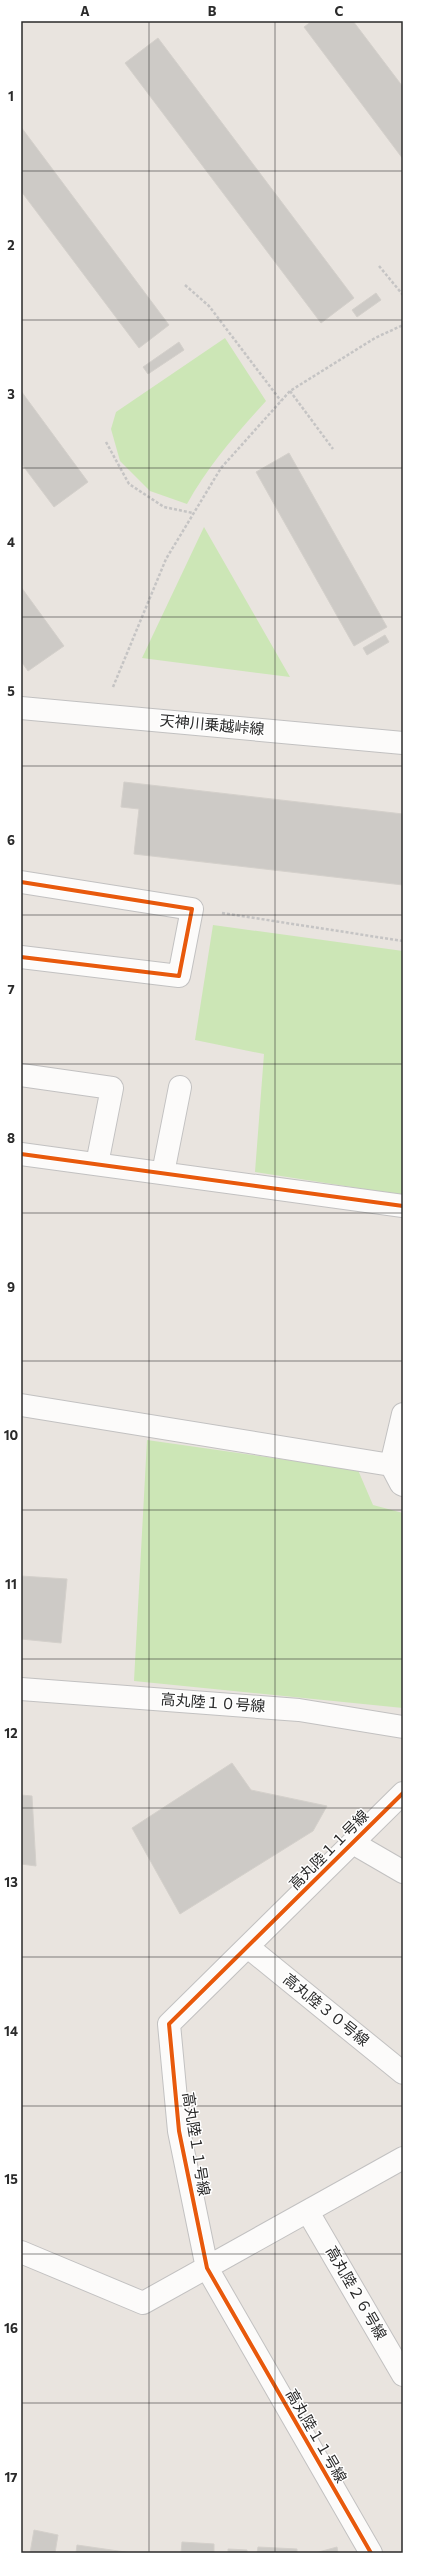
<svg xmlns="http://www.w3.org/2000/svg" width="424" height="2574" font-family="Commissioner,'Noto Sans JP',sans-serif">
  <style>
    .green { fill: #cce6b6 }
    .building { fill: #cdcac6; stroke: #d4d0cb }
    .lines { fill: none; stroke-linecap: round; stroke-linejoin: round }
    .minor-casing { stroke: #c2c1c1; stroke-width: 24 }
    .path { stroke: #c5c4c4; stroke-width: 2.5; stroke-dasharray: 3 2; stroke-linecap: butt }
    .minor { stroke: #fcfbfa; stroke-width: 22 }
    .cycleway-casing { stroke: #fff; stroke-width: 6 }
    .cycleway { stroke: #e8590c; stroke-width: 4 }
    .grid { fill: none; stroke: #2a2a2a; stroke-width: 1; stroke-opacity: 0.55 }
    .labels { text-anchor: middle; stroke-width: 3; stroke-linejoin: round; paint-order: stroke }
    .street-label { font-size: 15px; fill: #2a2a2a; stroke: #fff }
    .neatline { fill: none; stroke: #2a2a2a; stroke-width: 1.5 }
    .grid-label { font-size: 13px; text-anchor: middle; font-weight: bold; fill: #2a2a2a }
  </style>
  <rect width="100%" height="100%" fill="#e9e4df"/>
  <path class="green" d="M 225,338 L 266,401 C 236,434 208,466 187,504 L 150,491 L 120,461 L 111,429 L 116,412 Z
    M 204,527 L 290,677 L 142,658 Z
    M 213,925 L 403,951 L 403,1195 L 255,1172 L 264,1054 L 195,1040 Z
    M 147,1440 L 358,1470 L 373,1505 L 403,1513 L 403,1708 L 134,1681 Z"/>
  <path class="building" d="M 312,21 L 353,21 L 403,87 L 403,159 L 304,27 Z
    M 158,38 L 354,298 L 321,323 L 125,63 Z
    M 21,127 L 169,325 L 139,348 L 21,191 Z
    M 376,293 L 381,300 L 357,317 L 352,310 Z
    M 179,342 L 184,350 L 148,374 L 143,367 Z
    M 21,391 L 88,482 L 54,507 L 21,463 Z
    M 289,453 L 387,627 L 354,646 L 256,472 Z
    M 21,587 L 64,646 L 28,671 L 21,661 Z
    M 385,635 L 389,642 L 367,655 L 363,648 Z
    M 124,782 L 403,814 L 403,885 L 134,854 L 139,809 L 121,807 Z
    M 21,1576 L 67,1579 L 61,1643 L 21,1639 Z
    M 232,1763 L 251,1790 L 327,1806 L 313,1831 L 180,1914 L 132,1828 Z
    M 21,1795 L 32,1796 L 36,1866 L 21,1864 Z
    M 34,2530 L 58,2535 L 55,2553 L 30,2553 Z
    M 182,2542 L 214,2544 L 214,2553 L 181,2553 Z
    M 77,2545 L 132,2553 L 76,2553 Z
    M 258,2547 L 297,2549 L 297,2553 L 257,2553 Z
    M 337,2547 L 338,2553 L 315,2553 Z
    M 228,2549 L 247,2550 L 247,2553 L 228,2553 Z"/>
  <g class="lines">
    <defs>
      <path id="minor" d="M 21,708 L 403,743
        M 21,882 L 192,909 L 179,976 L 21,957
        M 21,1075 L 112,1088 L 97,1164
        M 21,1154 L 403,1206
        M 163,1173 L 180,1087
        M 21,1405 L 391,1465
        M 403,1414 L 391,1465 L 401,1484 L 403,1485
        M 21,1689 L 299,1710 L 403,1727
        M 353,1843 L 403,1872
        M 248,1947 L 403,2073
        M 308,2212 L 403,2375
        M 21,2252 L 143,2303 L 403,2158
        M 371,2553 L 207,2268 L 179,2131 L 169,2024 L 403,1793"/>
    </defs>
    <use href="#minor" class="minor-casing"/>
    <path class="path" d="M 379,266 L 403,295
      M 185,285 L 209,306 L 281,401
      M 290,391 L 333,449
      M 106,442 L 129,484 L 164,507 L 193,513
      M 113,687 L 166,559 L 221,468 L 290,391 L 375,338 L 403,325
      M 222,913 L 403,941"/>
    <use href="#minor" class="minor"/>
    <defs>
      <path id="cycleway" d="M 21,882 L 192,909 L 179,976 L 21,957
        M 21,1154 L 403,1206
        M 371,2553 L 207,2268 L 179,2131 L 169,2024 L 403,1793"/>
    </defs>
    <use href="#cycleway" class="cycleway-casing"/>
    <use href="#cycleway" class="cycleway"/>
  </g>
  <path class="grid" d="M 149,21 L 149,2553M 275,21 L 275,2553M 21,171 L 403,171M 21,320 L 403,320M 21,468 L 403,468M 21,617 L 403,617M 21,766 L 403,766M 21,915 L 403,915M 21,1064 L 403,1064M 21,1213 L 403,1213M 21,1361 L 403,1361M 21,1510 L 403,1510M 21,1659 L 403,1659M 21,1808 L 403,1808M 21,1957 L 403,1957M 21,2106 L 403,2106M 21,2254 L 403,2254M 21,2403 L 403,2403"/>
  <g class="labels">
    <g class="street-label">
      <text transform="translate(212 725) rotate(5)" y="5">天神川乗越峠線</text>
      <text transform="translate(213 1703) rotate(4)" y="5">高丸陸１０号線</text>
      <text transform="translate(329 1850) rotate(-45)" y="5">高丸陸１１号線</text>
      <text transform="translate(326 2010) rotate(39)" y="5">高丸陸３０号線</text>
      <text transform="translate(196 2144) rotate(81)" y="5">高丸陸１１号線</text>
      <text transform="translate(356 2293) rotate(60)" y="5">高丸陸２６号線</text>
      <text transform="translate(316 2436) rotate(60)" y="5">高丸陸１１号線</text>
    </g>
  </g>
  <rect width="424" height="2574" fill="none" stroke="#ffffff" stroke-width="44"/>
  <rect x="22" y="22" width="380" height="2530" class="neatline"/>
  <g class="grid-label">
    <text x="85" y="16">A</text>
    <text x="212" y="16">B</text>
    <text x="339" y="16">C</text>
    <text x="11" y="101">1</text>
    <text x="11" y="250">2</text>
    <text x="11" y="399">3</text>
    <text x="11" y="547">4</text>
    <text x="11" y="696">5</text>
    <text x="11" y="845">6</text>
    <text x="11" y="994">7</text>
    <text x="11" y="1143">8</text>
    <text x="11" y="1292">9</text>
    <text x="11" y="1440">10</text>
    <text x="11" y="1589">11</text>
    <text x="11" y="1738">12</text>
    <text x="11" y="1887">13</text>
    <text x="11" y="2036">14</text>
    <text x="11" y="2184">15</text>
    <text x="11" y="2333">16</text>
    <text x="11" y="2482">17</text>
  </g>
</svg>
